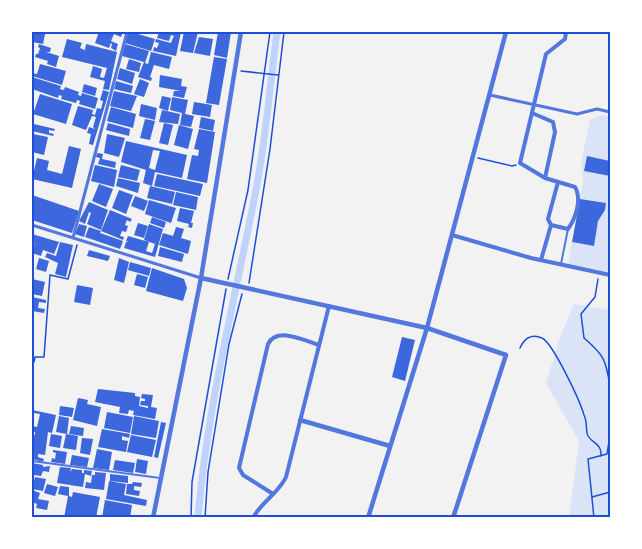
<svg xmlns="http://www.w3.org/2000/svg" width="642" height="549" font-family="Helvetica,sans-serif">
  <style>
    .green { fill: #dbe4f7 }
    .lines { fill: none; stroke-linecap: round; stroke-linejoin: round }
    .canal { stroke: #bfd3fe; stroke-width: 7 }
    .building { fill: #3d67dc; fill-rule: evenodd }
    .path { stroke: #1d4ed8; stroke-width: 1.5 }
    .service { stroke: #5277de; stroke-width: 2 }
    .pedestrian { stroke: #5277de; stroke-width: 3 }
    .minor { stroke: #5277de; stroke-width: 4 }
    .tertiary { stroke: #5277de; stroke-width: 4.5 }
    .neatline { fill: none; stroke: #1d4ed8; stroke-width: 2 }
  </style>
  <rect width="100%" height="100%" fill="#f2f2f2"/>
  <path class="green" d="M 601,115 L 610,116 L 610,161 L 587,157 L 584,170 L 610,176 L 610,275 L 568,266 L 572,242 L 594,246 L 598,221 L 605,210 L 606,203 L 580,199 L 583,179 L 581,162 L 590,120 Z
    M 574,304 L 610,310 L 610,517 L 569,517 L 579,441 L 546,383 L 560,337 Z"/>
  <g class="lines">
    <path class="canal" d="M 198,518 C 207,407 235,299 256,190 C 266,138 270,84 277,32"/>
  </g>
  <path class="building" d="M 34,32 L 45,34 L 43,44 L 32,42 Z
    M 99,32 L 115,32 L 117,33 L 117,32 L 123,32 L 121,37 L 114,34 L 111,41 L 118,44 L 116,51 L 111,48 L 112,44 L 111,43 L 109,48 L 95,43 Z
    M 128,32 L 139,32 L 138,34 L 155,39 L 151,51 L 125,43 Z
    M 159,32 L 181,32 L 176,56 L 153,51 L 154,47 L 157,48 L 159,43 L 155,42 L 156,39 L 171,43 L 172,40 L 174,36 L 171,35 L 169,41 L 157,38 Z
    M 184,32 L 198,32 L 193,53 L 180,51 Z
    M 218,32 L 231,32 L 227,58 L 214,55 Z
    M 199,37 L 213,39 L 210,56 L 194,53 Z
    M 67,39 L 82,43 L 80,48 L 85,50 L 86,44 L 117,52 L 109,90 L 103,89 L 105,81 L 90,77 L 93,66 L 102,69 L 100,77 L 104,78 L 107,68 L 62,57 Z
    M 39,44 L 51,48 L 50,52 L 46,52 L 59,56 L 56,67 L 47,64 L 48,61 L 35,57 L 36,54 L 38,54 L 40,48 L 38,47 Z
    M 125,44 L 149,51 L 145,63 L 148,64 L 151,52 L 172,57 L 169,69 L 154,65 L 150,77 L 152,78 L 151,81 L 138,77 L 144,62 L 122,56 Z
    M 214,57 L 227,59 L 219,105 L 206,103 Z
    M 129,59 L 141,63 L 139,72 L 126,69 Z
    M 40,64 L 66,71 L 62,85 L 32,76 L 32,73 L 37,74 Z
    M 120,68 L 135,73 L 132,84 L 117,79 Z
    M 160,75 L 182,79 L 181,86 L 187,87 L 184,98 L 173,96 L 174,91 L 181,91 L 159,87 Z
    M 32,77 L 61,86 L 60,89 L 64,90 L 65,87 L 79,92 L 78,95 L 81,96 L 82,93 L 98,98 L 95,109 L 79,104 L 80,101 L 77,100 L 76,103 L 61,99 L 62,96 L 59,95 L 58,98 L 32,89 Z
    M 140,79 L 149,83 L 144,97 L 134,94 Z
    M 116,81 L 133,86 L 131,93 L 114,89 Z
    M 84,84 L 97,88 L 95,96 L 82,92 Z
    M 103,90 L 109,92 L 93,145 L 89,144 L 91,134 L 87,133 L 89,127 L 95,129 L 93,127 L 96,117 L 92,116 L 86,130 L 72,125 L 78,106 L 93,110 L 92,114 L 95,115 L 97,108 L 101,109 L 103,101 L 100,100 Z
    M 114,91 L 137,96 L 131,111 L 110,106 Z
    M 40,94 L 72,104 L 66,124 L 33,114 Z
    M 162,96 L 171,98 L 168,111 L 159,108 Z
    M 172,97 L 188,100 L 185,114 L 194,116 L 191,127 L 180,125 L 182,113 L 170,110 Z
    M 194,102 L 212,105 L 210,117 L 192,114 Z
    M 141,104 L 157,108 L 155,120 L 139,116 Z
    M 111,107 L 136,114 L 133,128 L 107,121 Z
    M 162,110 L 180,114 L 178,124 L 159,122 Z
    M 201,117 L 215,120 L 213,131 L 199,128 Z
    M 145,119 L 155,121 L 150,140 L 140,138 Z
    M 108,123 L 130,129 L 129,136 L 106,130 Z
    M 164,123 L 173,125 L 168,145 L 159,143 Z
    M 34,124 L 55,129 L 54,131 L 49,130 L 49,133 L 54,134 L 53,136 L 32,131 Z
    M 179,125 L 193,129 L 188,149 L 174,145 Z
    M 199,129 L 215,132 L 207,183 L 187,179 L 192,155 L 198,156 L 199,150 L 194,149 Z
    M 33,134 L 48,137 L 44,155 L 32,152 Z
    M 107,134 L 125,138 L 119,157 L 104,153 Z
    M 126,141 L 187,155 L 182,178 L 155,172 L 152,186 L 143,183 L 146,170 L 121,162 ZM 153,150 L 160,151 L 155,170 L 149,168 Z
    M 69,146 L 81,149 L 72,188 L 32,179 L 37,158 L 49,161 L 47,170 L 62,174 Z
    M 97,153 L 103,154 L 102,159 L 116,162 L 115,168 L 98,164 L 100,158 L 96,157 Z
    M 587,156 L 610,161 L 610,176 L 584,171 Z
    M 95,165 L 117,170 L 114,187 L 91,181 Z
    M 121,165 L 140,170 L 137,181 L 118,177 Z
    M 157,174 L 203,184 L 200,196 L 154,186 Z
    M 118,178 L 140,183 L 138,193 L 116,186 Z
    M 99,184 L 113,189 L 106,207 L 92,201 Z
    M 150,186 L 175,192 L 172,204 L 147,198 Z
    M 119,190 L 133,195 L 126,214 L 112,208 Z
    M 176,192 L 198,197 L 196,210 L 173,205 Z
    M 32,195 L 79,211 L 72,233 L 32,220 Z
    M 135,196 L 148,201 L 144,211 L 131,206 Z
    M 580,199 L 606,203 L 605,210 L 598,221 L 594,246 L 572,242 Z
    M 149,200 L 176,208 L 171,223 L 145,214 Z
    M 89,202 L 108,210 L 101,230 L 87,224 L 91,213 L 89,212 L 85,224 L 79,221 Z
    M 180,208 L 194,211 L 191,223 L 193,223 L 192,228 L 188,227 L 189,224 L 177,221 Z
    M 110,210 L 132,219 L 130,222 L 127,220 L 125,225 L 128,226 L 126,232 L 122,231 L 120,236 L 124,237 L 123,240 L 101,231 Z
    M 152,217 L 166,222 L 164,228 L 150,223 Z
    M 138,223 L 148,226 L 144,238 L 134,235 Z
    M 79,224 L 87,226 L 84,237 L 75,234 Z
    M 149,224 L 163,229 L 155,257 L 124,248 L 126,242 L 129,242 L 126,241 L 128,236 L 149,242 L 146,251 L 152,253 L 155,244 L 144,240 Z
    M 89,227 L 101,231 L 100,233 L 123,241 L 120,249 L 85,237 Z
    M 176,227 L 184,229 L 181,238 L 191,241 L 188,254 L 159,245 L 163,233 L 173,236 Z
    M 32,234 L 59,242 L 54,254 L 43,250 L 41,256 L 32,253 L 36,241 L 32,251 L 33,238 Z
    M 60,242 L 73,245 L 66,277 L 55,274 L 58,263 L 45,257 L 47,253 L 56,256 Z
    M 160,247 L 184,254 L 182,262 L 158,256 Z
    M 89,250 L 110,256 L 108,261 L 87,256 Z
    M 39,258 L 49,261 L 46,272 L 36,269 Z
    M 119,258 L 129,262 L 124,283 L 114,280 Z
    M 130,262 L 151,268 L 149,276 L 128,270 Z
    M 152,268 L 184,279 L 187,288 L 183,301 L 146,291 Z
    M 137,274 L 148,277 L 145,288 L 134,285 Z
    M 32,279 L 45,282 L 42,296 L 32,294 Z
    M 77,285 L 93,288 L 90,305 L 74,302 Z
    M 32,297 L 46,300 L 46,303 L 39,302 L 38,308 L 45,309 L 44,313 L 32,311 Z
    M 402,337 L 415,340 L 405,381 L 392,377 Z
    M 98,389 L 135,393 L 135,396 L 140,397 L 139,406 L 148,408 L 148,406 L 140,405 L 141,401 L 145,401 L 145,399 L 141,398 L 142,394 L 153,395 L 151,407 L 157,408 L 155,419 L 133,415 L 134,411 L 129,410 L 128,414 L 119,413 L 120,407 L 95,402 Z
    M 78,398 L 88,400 L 87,404 L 101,407 L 97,426 L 73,420 Z
    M 60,406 L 74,408 L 72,417 L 59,415 Z
    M 32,410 L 56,415 L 52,433 L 48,432 L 45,455 L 38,454 L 38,457 L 44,459 L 43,462 L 32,459 L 32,434 L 35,435 L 35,432 L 32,431 L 32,426 L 37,427 L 40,414 L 34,413 L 32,422 Z
    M 107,412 L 133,417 L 130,433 L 104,428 Z
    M 59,416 L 69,418 L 67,434 L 56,432 Z
    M 134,416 L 159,421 L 156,438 L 131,434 Z
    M 161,422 L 166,423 L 158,458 L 154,457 Z
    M 71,426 L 84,428 L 83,436 L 69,434 Z
    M 102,429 L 130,434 L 129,438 L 122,436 L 122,440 L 128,441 L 126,452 L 98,447 Z
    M 51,434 L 62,436 L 60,448 L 49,446 Z
    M 66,434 L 78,436 L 76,450 L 63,448 Z
    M 131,435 L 156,440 L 152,457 L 127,452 Z
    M 82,438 L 93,439 L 90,455 L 80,453 Z
    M 97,449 L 112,452 L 109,470 L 93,468 Z
    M 53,450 L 67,452 L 65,464 L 51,462 L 52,458 L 55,459 L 56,453 L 53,452 Z
    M 72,455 L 89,458 L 87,467 L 70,465 Z
    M 137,459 L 148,461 L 146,474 L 135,472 Z
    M 115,460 L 135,463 L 133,473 L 113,470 Z
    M 32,463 L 43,465 L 43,467 L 50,466 L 49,472 L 43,471 L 41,476 L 34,475 L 32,480 Z
    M 60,467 L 71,468 L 70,472 L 72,469 L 82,470 L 82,473 L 84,473 L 84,470 L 92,471 L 91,476 L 85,474 L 83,487 L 57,483 Z
    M 95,472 L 106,473 L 104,490 L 85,488 L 86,482 L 91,483 L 92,475 L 95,475 Z
    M 110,474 L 128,476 L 128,483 L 110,481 Z
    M 35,477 L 46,479 L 43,491 L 32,489 Z
    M 109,481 L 126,484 L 124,495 L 147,500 L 146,506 L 106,499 Z
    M 133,482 L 142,483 L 141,487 L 134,486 L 134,490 L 140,491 L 139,496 L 126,494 L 127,484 L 132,484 Z
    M 47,484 L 58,487 L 55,496 L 44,493 Z
    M 60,486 L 69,487 L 69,496 L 72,497 L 73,492 L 100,497 L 96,518 L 64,518 L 68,496 L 58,494 Z
    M 32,490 L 40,493 L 38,499 L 49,501 L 47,510 L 36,508 L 37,504 L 32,502 Z
    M 105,500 L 132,505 L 130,518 L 102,518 Z"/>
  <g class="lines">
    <path class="path" d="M 241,71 L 278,75
      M 478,158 L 512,166 L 516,165
      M 228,279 L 248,190 L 270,32
      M 598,279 L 595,297 L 581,314 L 584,338 C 604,355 606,360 610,386
      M 249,283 L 270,149 L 284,32
      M 520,348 C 524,339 531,333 542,338 C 553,343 580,401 584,415 C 587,421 586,427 587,433 C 588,440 595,441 599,447 C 601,449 601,453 601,456
      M 32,361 L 34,362 L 35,357 L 44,357 L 50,275 L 68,279 L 77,245
      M 592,497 L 610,492
      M 191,518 L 192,482 L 226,289
      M 205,518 L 208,472 L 229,344 L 242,294
      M 594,518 L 588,459 L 607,454 L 610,435"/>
    <path class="service" d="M 561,264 L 568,229
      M 32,461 L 160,478"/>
    <path class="pedestrian" d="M 490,95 L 577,114 L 597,109 L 610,112
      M 32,225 L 201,278
      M 73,238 L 127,32"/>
    <path class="minor" d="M 532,113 L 553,122 L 555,132 L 545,178
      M 558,182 L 548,219 L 551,225 L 568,229 C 576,218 582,199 575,187 L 545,178 L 520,163 L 546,54 L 565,39 L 566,32
      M 452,235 L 531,258 L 610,275
      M 541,260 L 551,225
      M 273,494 L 243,475 L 239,468 L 268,344 C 277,326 305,341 319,345
      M 253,518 C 261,502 279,493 286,477 L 329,306"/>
    <path class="tertiary" d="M 201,278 L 427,328 L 506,355 L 453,518
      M 300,420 L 390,446
      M 153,518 L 201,278 L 241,32
      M 368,518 L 427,328 L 506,32"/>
  </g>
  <rect width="642" height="549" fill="none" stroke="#ffffff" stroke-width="66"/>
  <rect x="33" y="33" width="576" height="483" class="neatline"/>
</svg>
